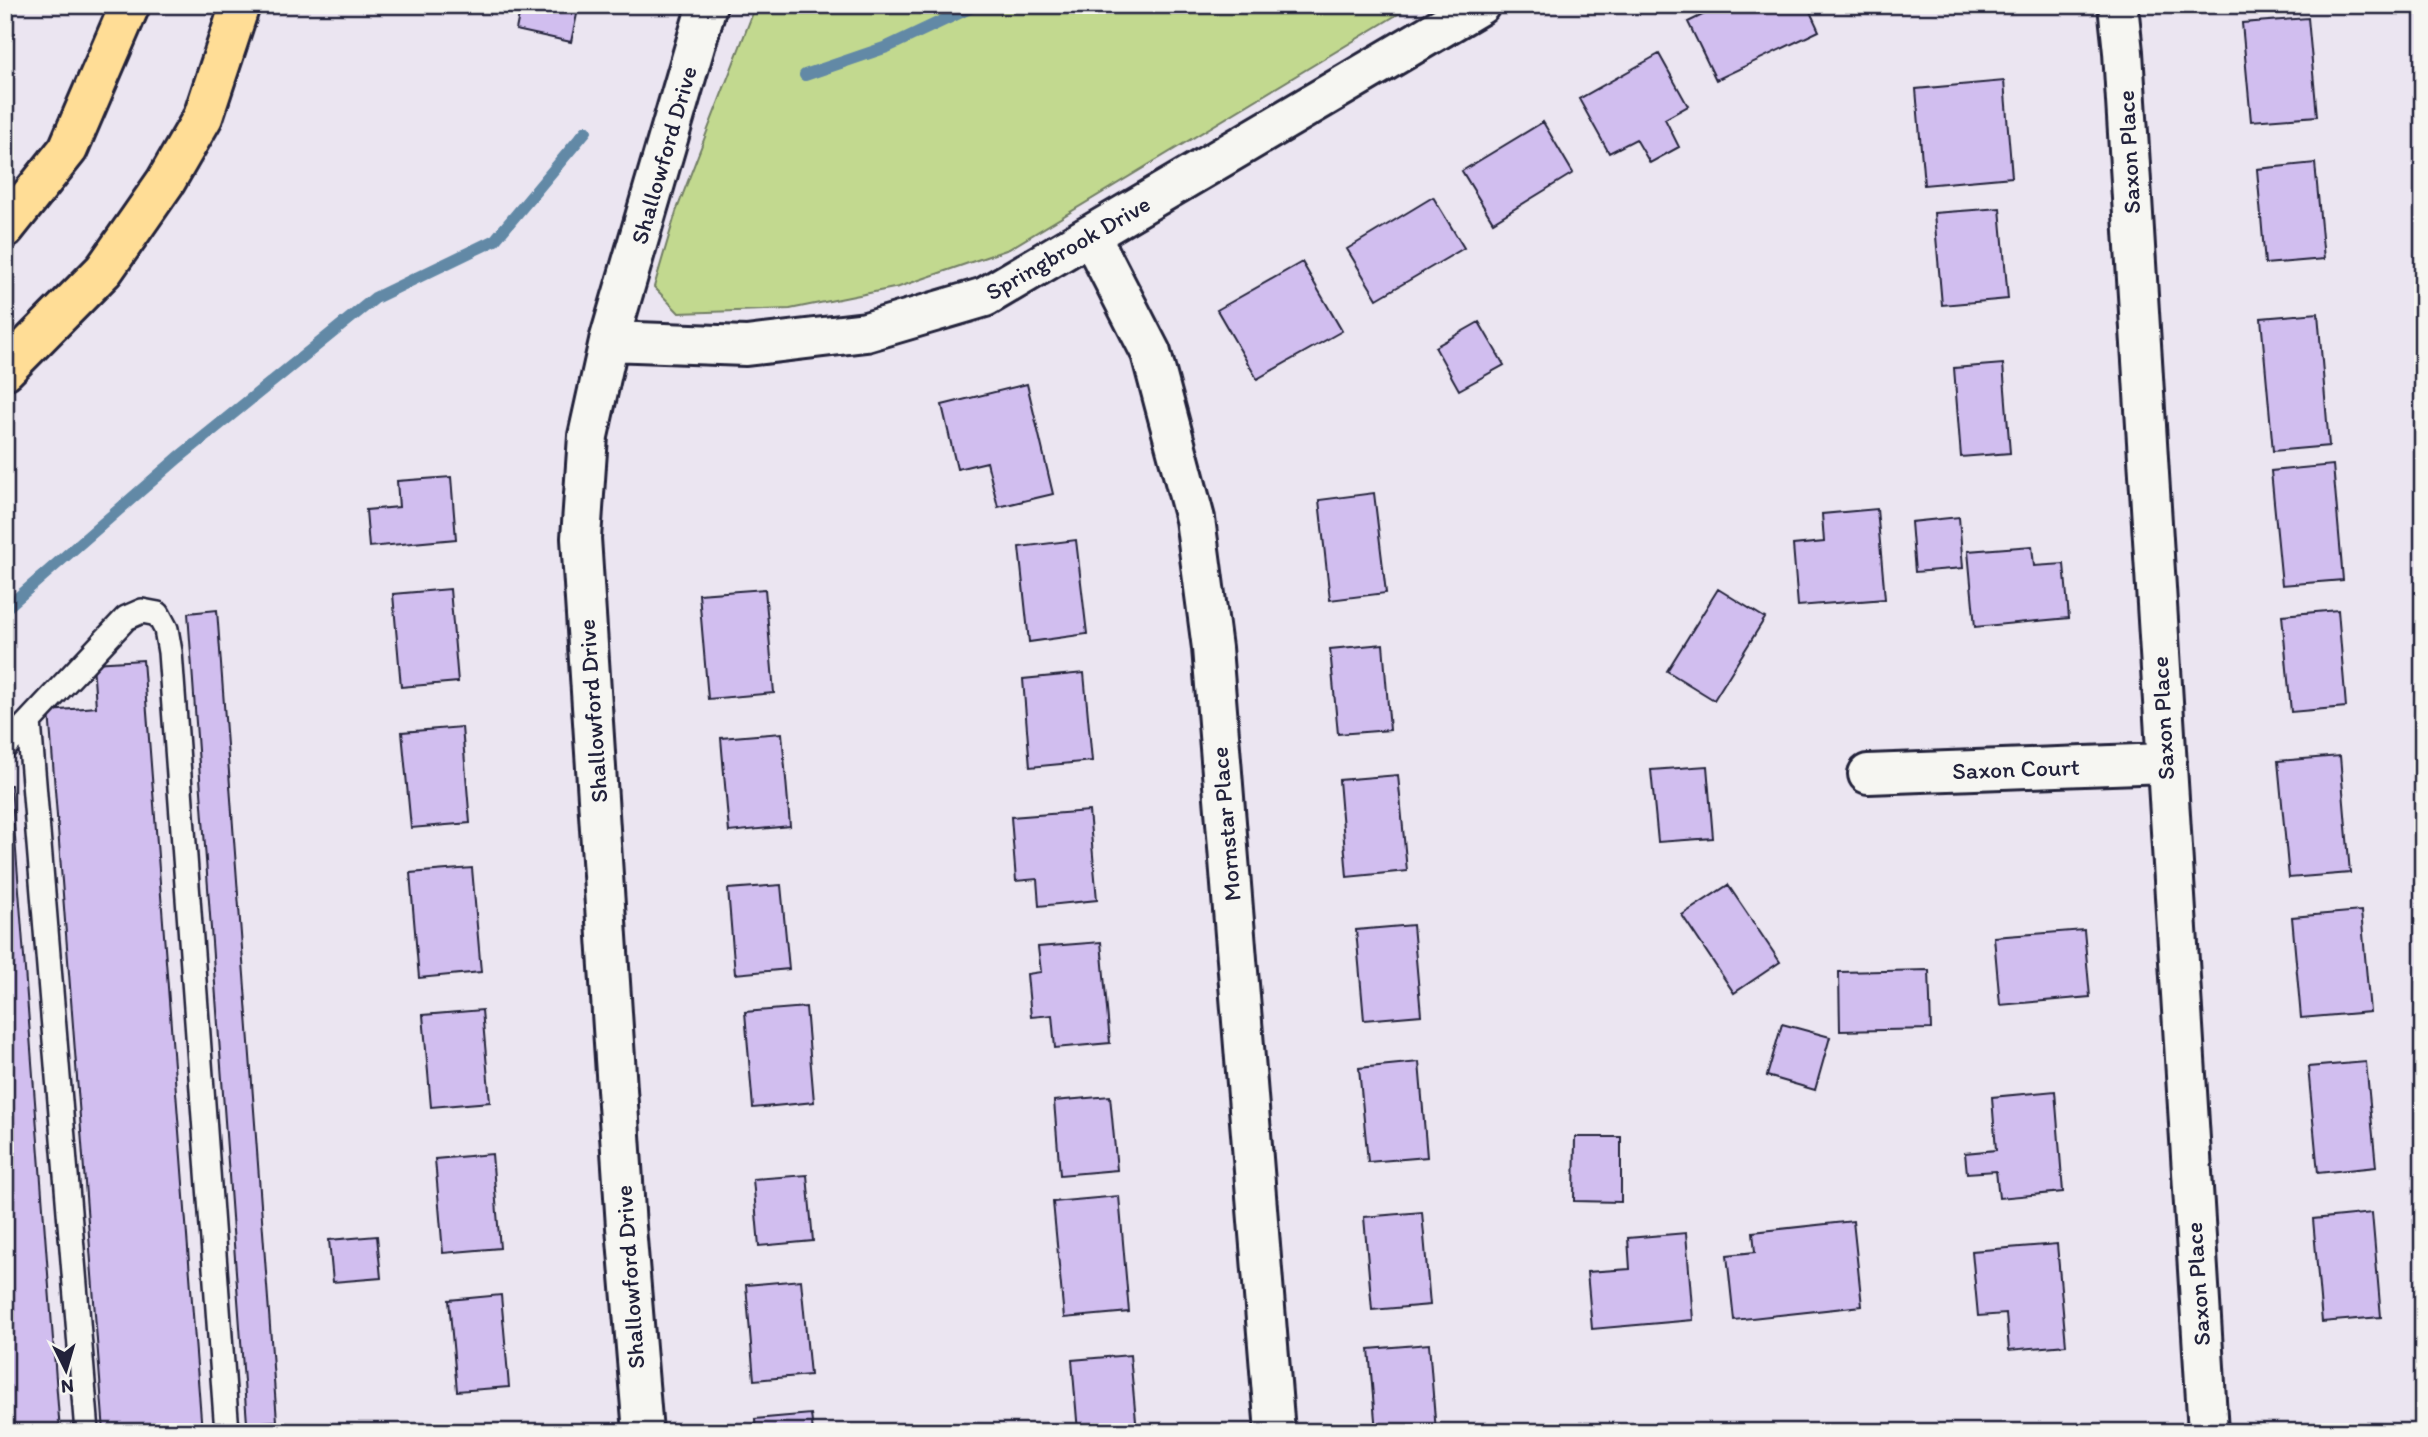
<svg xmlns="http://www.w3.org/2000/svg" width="2428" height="1437" font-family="Itim,sans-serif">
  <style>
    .green { fill: #c2d98f; stroke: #727e65; stroke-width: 2 }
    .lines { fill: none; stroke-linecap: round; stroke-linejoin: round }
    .stream { stroke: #6289a6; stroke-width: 12 }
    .building { fill: #d1beef; stroke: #22223b; stroke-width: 2 }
    .lane-casing { stroke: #22223b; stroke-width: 28 }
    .street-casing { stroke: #22223b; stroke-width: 44 }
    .highway-casing { stroke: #22223b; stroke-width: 44 }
    .lane { stroke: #f6f6f2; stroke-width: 23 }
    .street { stroke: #f6f6f2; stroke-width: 38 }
    .highway { stroke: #ffdd96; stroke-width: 38 }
    .labels { text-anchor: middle; stroke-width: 5; stroke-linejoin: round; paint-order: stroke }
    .street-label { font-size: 24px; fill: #22223b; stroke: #f6f6f2 }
  </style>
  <rect width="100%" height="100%" fill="#ebe5f1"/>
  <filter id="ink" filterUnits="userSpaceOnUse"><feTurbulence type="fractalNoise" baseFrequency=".0143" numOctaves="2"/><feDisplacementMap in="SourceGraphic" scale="14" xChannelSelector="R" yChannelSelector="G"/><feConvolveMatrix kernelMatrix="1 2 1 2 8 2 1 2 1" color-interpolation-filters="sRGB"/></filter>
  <g filter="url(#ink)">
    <path class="green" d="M 756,5 L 1413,5 L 1009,249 L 899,287 L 790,309 L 679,313 L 654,287 L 676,212 Z"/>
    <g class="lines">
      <path class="stream" d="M 805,75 L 887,47 L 976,5
        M 5,609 L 178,458 L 375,298 L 495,240 L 586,131"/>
    </g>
    <path class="building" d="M 521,5 L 579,5 L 571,42 L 516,30 Z
      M 1723,5 L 1807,5 L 1819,31 L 1716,80 L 1688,22 Z
      M 2308,18 L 2317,116 L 2251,121 L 2242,23 Z
      M 1659,54 L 1688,106 L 1665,119 L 1679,147 L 1650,163 L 1636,139 L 1609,153 L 1579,99 Z
      M 2004,81 L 2012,177 L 1924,185 L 1916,89 Z
      M 1543,122 L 1573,173 L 1493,222 L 1462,171 Z
      M 2315,163 L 2324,259 L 2265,264 L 2257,169 Z
      M 1433,197 L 1464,248 L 1377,299 L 1347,249 Z
      M 2000,208 L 2008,299 L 1942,305 L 1934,213 Z
      M 1302,262 L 1342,331 L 1257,379 L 1217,310 Z
      M 2318,313 L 2329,446 L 2273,451 L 2261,318 Z
      M 1479,322 L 1504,365 L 1459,390 L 1435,347 Z
      M 2003,364 L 2010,453 L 1961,457 L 1954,368 Z
      M 1027,384 L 1053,494 L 998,507 L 987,462 L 957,469 L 942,405 Z
      M 2333,465 L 2343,580 L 2282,585 L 2271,471 Z
      M 451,477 L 456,539 L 369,547 L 366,510 L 399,507 L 397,481 Z
      M 1374,493 L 1386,593 L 1330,600 L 1319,500 Z
      M 1877,509 L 1885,599 L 1798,606 L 1793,545 L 1824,542 L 1822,514 Z
      M 1959,517 L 1963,568 L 1915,572 L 1911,522 Z
      M 1076,540 L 1087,634 L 1029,642 L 1019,547 Z
      M 2032,546 L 2034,566 L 2064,564 L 2069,618 L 1975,627 L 1968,551 Z
      M 450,589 L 458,682 L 401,687 L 393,594 Z
      M 765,589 L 774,693 L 708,699 L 699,594 Z
      M 1718,589 L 1765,618 L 1714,700 L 1667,671 Z
      M 217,610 L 277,1421 L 247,1423 L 188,613 Z
      M 2338,610 L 2346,707 L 2291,712 L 2282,615 Z
      M 1383,644 L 1390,730 L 1338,734 L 1330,649 Z
      M 143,660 L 202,1432 L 104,1432 L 49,711 L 96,707 L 93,663 Z
      M 1084,673 L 1092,761 L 1030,767 L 1023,679 Z
      M 462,727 L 470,823 L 411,828 L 402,732 Z
      M 782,733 L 790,826 L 729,832 L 721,738 Z
      M 2340,756 L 2350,873 L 2289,878 L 2278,761 Z
      M 1707,766 L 1713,838 L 1658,842 L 1651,770 Z
      M 1398,775 L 1407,871 L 1347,877 L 1339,780 Z
      M 5,785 L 11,785 L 60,1432 L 5,1432 Z
      M 1089,811 L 1097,900 L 1039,906 L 1037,879 L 1016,881 L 1011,817 Z
      M 472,868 L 481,972 L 419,978 L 410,873 Z
      M 781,885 L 789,969 L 735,974 L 728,889 Z
      M 1728,885 L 1780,962 L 1734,993 L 1682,915 Z
      M 2361,911 L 2370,1012 L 2301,1018 L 2292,917 Z
      M 1413,925 L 1421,1015 L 1364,1020 L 1356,930 Z
      M 2084,930 L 2090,997 L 2000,1005 L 1994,937 Z
      M 1101,942 L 1110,1043 L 1055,1048 L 1052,1015 L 1031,1017 L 1027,974 L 1041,972 L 1038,947 Z
      M 1929,970 L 1931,1029 L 1840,1031 L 1839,972 Z
      M 806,1007 L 814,1102 L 753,1108 L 745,1012 Z
      M 482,1010 L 490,1102 L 431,1107 L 423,1015 Z
      M 1782,1024 L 1830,1037 L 1815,1090 L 1767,1076 Z
      M 1419,1062 L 1427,1157 L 1368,1162 L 1359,1068 Z
      M 2366,1062 L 2376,1167 L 2318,1173 L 2308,1067 Z
      M 2055,1091 L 2063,1192 L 1999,1198 L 1996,1171 L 1967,1173 L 1965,1153 L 1996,1150 L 1992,1097 Z
      M 1110,1096 L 1117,1170 L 1060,1175 L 1054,1101 Z
      M 1575,1137 L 1621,1137 L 1621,1202 L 1574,1201 Z
      M 492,1154 L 500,1248 L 443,1253 L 435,1159 Z
      M 807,1175 L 813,1241 L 759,1246 L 753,1179 Z
      M 1119,1196 L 1129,1312 L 1064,1318 L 1053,1202 Z
      M 1422,1212 L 1430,1305 L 1372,1310 L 1364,1217 Z
      M 2372,1213 L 2381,1317 L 2322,1322 L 2313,1219 Z
      M 1853,1221 L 1862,1306 L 1734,1320 L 1727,1255 L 1755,1252 L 1753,1232 Z
      M 1686,1233 L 1693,1320 L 1592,1329 L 1587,1272 L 1630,1269 L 1628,1238 Z
      M 377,1236 L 381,1278 L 333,1282 L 329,1240 Z
      M 2057,1244 L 2066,1345 L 2009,1350 L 2006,1314 L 1978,1316 L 1972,1251 Z
      M 801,1280 L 810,1375 L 754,1380 L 746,1285 Z
      M 501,1295 L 509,1387 L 457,1391 L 449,1300 Z
      M 1429,1344 L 1436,1432 L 1376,1432 L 1369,1349 Z
      M 1130,1355 L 1137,1432 L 1078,1432 L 1072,1360 Z
      M 811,1414 L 813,1432 L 756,1432 L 755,1419 Z"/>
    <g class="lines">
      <defs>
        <path id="lane" d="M 29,722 L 87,1432
          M 5,747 L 126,618 L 142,611 L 158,614 L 166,629 L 170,652 L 227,1432"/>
        <path id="street" d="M 2118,5 L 2123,52 L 2208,1432
          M 1091,236 L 1151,353 L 1195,519 L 1212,648 L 1275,1432
          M 609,341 L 746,346 L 866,332 L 985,297 L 1480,5
          M 1868,774 L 2165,763
          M 643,1432 L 626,1227 L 581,538 L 588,436 L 609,341 L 707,5"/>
        <path id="highway" d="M 5,228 L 68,149 L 130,5
          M 5,370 L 104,270 L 166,181 L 203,117 L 240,5"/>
      </defs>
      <use href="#lane" class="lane-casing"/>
      <use href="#street" class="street-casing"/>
      <use href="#highway" class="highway-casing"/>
      <use href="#lane" class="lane"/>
      <use href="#street" class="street"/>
      <use href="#highway" class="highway"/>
    </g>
  </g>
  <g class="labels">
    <g class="street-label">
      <text transform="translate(2129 152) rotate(-93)" y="8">Saxon Place</text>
      <text transform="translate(664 155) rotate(-74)" y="8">Shallowford Drive</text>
      <text transform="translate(1068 248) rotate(-30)" y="8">Springbrook Drive</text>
      <text transform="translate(593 711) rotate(-94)" y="8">Shallowford Drive</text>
      <text transform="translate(2163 718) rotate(-93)" y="8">Saxon Place</text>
      <text transform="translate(2016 769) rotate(-2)" y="8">Saxon Court</text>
      <text transform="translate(1226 824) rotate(-95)" y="8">Mornstar Place</text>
      <text transform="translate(630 1277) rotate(-94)" y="8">Shallowford Drive</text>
      <text transform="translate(2198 1284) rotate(-94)" y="8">Saxon Place</text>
    </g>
  </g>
  <rect width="2428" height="1437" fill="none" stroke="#f6f6f2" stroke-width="28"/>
  <rect x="14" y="14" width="2400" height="1409" fill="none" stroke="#22223b" stroke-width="2.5" filter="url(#ink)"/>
  <g transform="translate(66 1370) rotate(175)" stroke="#f6f6f2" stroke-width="5" paint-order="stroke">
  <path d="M0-5L12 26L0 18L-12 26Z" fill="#22223b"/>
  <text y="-10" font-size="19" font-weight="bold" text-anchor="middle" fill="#22223b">N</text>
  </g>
</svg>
